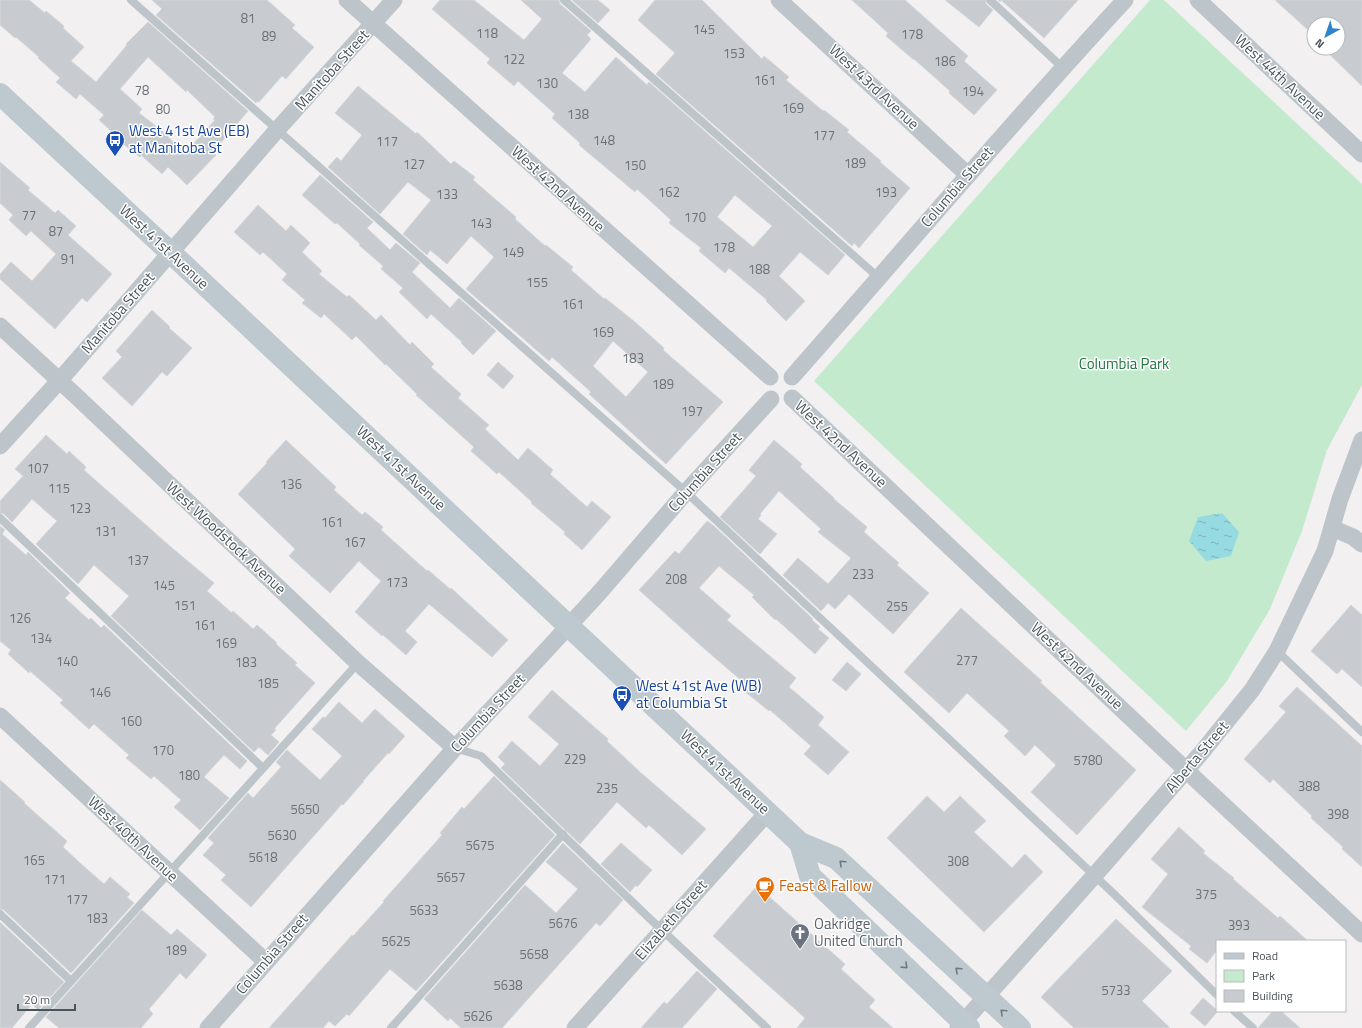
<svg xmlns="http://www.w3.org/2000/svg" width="1362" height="1028" font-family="'Titillium Web',sans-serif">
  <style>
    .park { fill: #c4eace }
    .water { fill: url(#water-ripples) }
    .building { fill: #c8cbcf; stroke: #d4d7da; fill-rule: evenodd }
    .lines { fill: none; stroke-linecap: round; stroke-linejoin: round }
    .lane { stroke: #bdc5cb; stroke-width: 8 }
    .street { stroke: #bdc5cb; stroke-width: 17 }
    .secondary { stroke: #bec8cf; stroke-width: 22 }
    .oneway { stroke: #6d787e }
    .labels { text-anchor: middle; stroke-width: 3; stroke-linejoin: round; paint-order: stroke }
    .number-label { font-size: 13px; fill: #6a7278 }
    .street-label { font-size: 15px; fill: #4a555b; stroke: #fff }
    .transit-label { font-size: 15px; fill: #164399; stroke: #fff; text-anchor: start }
    .park-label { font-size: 15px; fill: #237442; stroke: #fff }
    .food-label { font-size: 15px; fill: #c56008; stroke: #fff; text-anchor: start }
    .worship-label { font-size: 15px; fill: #5b616d; stroke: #fff; text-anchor: start }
  </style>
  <defs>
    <pattern id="water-ripples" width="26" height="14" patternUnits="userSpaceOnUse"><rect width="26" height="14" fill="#96dae2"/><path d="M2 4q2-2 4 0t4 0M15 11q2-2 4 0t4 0" fill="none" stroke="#7cb4ba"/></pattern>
  </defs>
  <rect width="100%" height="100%" fill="#f2f0f0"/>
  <path class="park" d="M 1150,0 L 1164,0 L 1362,184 L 1362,385 L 1327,450 L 1302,531 L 1270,609 L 1227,681 L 1186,731 L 814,381 Z"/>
  <path class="water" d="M 1222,513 L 1239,532 L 1231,556 L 1206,561 L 1189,541 L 1198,517 Z"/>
  <path class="building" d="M 0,0 L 29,0 L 45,13 L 46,11 L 64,26 L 63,28 L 84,47 L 71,61 L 96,82 L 127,45 L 126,44 L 148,22 L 248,111 L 213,152 L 216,155 L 187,185 L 168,167 L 162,174 L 141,155 L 140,157 L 118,140 L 119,138 L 99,120 L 104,115 L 80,94 L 76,99 L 56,82 L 60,78 L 38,58 L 39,57 L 16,37 L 15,38 L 0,25 ZM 148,57 L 186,92 L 187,90 L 215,117 L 213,119 L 215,120 L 185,153 L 161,130 L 139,113 L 142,109 L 120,89 Z
    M 152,0 L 267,0 L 295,25 L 292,28 L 314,47 L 286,79 L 282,76 L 259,102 L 257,101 L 256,103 L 156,15 L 162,9 Z
    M 440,0 L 474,0 L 524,40 L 542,19 L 521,0 L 559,0 L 560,4 L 591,31 L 587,35 L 591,39 L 562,73 L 585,92 L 616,57 L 647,85 L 649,82 L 845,255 L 828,275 L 800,252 L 779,276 L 805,301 L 786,321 L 766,301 L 767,300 L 729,268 L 725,273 L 699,251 L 701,248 L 669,223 L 671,220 L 637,189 L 635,192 L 579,145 L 580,143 L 552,118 L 555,114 L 518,81 L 514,86 L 487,63 L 490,59 L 432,9 ZM 735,195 L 772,226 L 753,247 L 717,217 Z
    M 572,0 L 598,0 L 610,10 L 598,23 Z
    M 655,0 L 702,0 L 762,59 L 764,56 L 789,77 L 786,80 L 823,111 L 824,110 L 849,130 L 847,132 L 881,161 L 880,162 L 910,188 L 859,248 L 854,243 L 852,246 L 656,74 L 675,53 L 638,20 Z
    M 852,0 L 905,0 L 968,56 L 964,61 L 997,90 L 974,115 L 949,93 L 950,91 L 914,59 L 914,60 L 886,36 L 888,33 Z
    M 945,0 L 985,0 L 986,4 L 993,10 L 979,27 Z
    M 998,0 L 1078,0 L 1044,38 L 1001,0 L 1000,2 Z
    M 1275,0 L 1362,0 L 1362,86 L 1327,52 L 1327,48 L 1338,48 L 1338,24 L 1314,24 L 1314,32 L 1309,28 L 1308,30 Z
    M 358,86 L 416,134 L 417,132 L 451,164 L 454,161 L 475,177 L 473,180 L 516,217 L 515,219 L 545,246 L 546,245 L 573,267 L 571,270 L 604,299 L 605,298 L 635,322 L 664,348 L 663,350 L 723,402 L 666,464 L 589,394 L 591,392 L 552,357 L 549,361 L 466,289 L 494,257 L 471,236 L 447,264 L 430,250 L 427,255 L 403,234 L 431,200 L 408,182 L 380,214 L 328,167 L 337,157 L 341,161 L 362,135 L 335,113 ZM 613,341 L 648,372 L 626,397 L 593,366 Z
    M 0,162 L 30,188 L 28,190 L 55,213 L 58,210 L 76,226 L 68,235 L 112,274 L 87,302 L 82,298 L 55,329 L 0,279 L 0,274 L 11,262 L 32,281 L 56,254 L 31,231 L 26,236 L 9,220 L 13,215 L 0,203 Z
    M 320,175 L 373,222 L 367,228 L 390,250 L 396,243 L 420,263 L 412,272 L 450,308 L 459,298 L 496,331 L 473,355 L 461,343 L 462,342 L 431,314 L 427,319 L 399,292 L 403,288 L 381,269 L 383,266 L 359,245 L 360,244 L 337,223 L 335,224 L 302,195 Z
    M 258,205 L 286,231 L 291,225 L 310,243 L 302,252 L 322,271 L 319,274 L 347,297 L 349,295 L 376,320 L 381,315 L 410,345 L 412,342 L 434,364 L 431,367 L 461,394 L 458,398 L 489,425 L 485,429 L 518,460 L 528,448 L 553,470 L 550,474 L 587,507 L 592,501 L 611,517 L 582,550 L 564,534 L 565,532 L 531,503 L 532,502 L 499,472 L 497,474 L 471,451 L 474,447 L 416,395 L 417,394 L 386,364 L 385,365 L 356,336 L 352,340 L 324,314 L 321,318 L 302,303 L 305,300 L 282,280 L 287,274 L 263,252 L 260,255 L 234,232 Z
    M 152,310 L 170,327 L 169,328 L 192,348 L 167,376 L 162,372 L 132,406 L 102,378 L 122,357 L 116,351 Z
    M 498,362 L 514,376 L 503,389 L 487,375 Z
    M 46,435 L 67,454 L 69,451 L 86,467 L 84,470 L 172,548 L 214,583 L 207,591 L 232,613 L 233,611 L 253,629 L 257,625 L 277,643 L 276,644 L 297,663 L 295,665 L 315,683 L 274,729 L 276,730 L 271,735 L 279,742 L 268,755 L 259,747 L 254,752 L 111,616 L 129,596 L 94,565 L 78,584 L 36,544 L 57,521 L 32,499 L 12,522 L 4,514 L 0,513 L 0,501 L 23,476 L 15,469 Z
    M 286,440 L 336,487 L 334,490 L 362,515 L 365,512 L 383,527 L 381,530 L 427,571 L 428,570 L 450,589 L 451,588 L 508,640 L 492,657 L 429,604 L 405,631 L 417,642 L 406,655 L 383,635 L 382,636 L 355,612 L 381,581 L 359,561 L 330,593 L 289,556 L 295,549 L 238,494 L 267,463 L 266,462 Z
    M 774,440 L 802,464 L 800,467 L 834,498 L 834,499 L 867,527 L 864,532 L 899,563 L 897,565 L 929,593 L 893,634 L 849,594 L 835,609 L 828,603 L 821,611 L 783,575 L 798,558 L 828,584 L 851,558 L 818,532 L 821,529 L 779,491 L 760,514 L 761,515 L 758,519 L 777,534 L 760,554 L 720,517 L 756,476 L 749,470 Z
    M 707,521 L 713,525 L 813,619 L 812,620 L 820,627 L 818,629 L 829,638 L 815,654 L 776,619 L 775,620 L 752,597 L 754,595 L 719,566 L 699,588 L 731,616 L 727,620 L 796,678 L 789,687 L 824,717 L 818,725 L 849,752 L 828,775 L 804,754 L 811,746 L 770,710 L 769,711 L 738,686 L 742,681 L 707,651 L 639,590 L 675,551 L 679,554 Z
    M 0,526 L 5,530 L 2,534 L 26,555 L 28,552 L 70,593 L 65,598 L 89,620 L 91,618 L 101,628 L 104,625 L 247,761 L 240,769 L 224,755 L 204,777 L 229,798 L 200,830 L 174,807 L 181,800 L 154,776 L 151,779 L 126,758 L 129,755 L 94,724 L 89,729 L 60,703 L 63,700 L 30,671 L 29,673 L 8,654 L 11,650 L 0,641 Z
    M 1351,605 L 1362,615 L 1362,687 L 1342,669 L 1337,674 L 1311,651 Z
    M 961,608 L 1042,681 L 1040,682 L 1136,770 L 1077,835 L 1031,792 L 1056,765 L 1035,745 L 1025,756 L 1004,736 L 1009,731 L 967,693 L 949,713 L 904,672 Z
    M 847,662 L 861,674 L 846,691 L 832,680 Z
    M 1297,687 L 1362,746 L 1362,867 L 1342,849 L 1343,847 L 1311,818 L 1312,816 L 1273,779 L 1270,783 L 1244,759 L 1286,712 L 1279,706 Z
    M 552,690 L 608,739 L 607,741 L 640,772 L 706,829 L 682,855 L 649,825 L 646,828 L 617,802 L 580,844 L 501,768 L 505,764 L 498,757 L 512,741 L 540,766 L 559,744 L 528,717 Z
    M 339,702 L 362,723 L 375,709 L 405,736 L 389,754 L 388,753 L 363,781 L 364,781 L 343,805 L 342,804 L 251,907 L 221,880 L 226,875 L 203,855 L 214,843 L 208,838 L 248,793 L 253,798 L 281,767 L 276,762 L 287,750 L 320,780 L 342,756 L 312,729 L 323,717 L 325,718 Z
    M 494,776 L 555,835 L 416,991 L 390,969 L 349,1016 L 347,1014 L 335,1026 L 329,1021 L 323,1028 L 269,1028 L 352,935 L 353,936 L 384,902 L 383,901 L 442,835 L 440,833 L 462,807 L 464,809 Z
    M 0,780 L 25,802 L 24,803 L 67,841 L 63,847 L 80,863 L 104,884 L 110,877 L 130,894 L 127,897 L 134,903 L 71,973 L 4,910 L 0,909 Z
    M 927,796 L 944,812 L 960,796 L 986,821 L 974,832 L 1012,868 L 1025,854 L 1043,872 L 984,932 L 887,838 Z
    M 1179,827 L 1205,851 L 1203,853 L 1234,878 L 1233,879 L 1278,918 L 1280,916 L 1308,941 L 1217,941 L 1217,950 L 1207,963 L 1189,949 L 1191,946 L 1142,907 L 1168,874 L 1151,859 Z
    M 563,843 L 623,900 L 600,926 L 596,923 L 502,1028 L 461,1028 L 450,1018 L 448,1021 L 424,999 L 525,885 L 556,913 L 578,889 L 546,862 Z
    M 621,843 L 652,870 L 637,887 L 636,885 L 630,892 L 601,864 Z
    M 757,886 L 845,964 L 841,969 L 875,1000 L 869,1007 L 893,1028 L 797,1028 L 805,1018 L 713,936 Z
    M 142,910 L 171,935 L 177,929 L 207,955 L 186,979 L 180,973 L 149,1009 L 153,1014 L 141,1028 L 59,1028 L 46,1017 Z
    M 1116,919 L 1172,971 L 1142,1001 L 1170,1028 L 1074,1028 L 1041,997 Z
    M 0,922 L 64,982 L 38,1010 L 32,1004 L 12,1028 L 0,1028 Z
    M 697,971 L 717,989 L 682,1028 L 641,1028 L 664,1002 L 667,1004 Z
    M 1203,998 L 1218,1011 L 1205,1026 L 1190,1013 Z
    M 1273,1011 L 1281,1011 L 1300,1028 L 1258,1028 Z"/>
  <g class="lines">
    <path class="lane" d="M 131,0 L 686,492 L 1114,894 L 1217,995
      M 564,0 L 878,277
      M 990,0 L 1063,68
      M 0,518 L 263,768
      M 1277,651 L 1362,732
      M 455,748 L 481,756 L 648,917 L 767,1028
      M 0,914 L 71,981
      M 1234,1011 L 1253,1028
      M 29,1028 L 358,663
      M 391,1028 L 563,834"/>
    <path class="street" d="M 347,0 L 770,377
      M 779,0 L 968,175
      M 1198,0 L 1362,154
      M 0,326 L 74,394 L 358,663 L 455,748
      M 792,377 C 903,251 1011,123 1125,0
      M 792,398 L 1204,787 L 1362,934
      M 0,446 L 59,381 L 277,130 L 394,0
      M 1332,528 L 1353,537 L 1362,544
      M 0,716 L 265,961
      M 208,1028 L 455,748 L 540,657 L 599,593 L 686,492 L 771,399
      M 575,1028 L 768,812
      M 958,1028 L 1094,876 L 1202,752 L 1252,690 L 1277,651 L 1325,551 L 1340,499 L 1362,440"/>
    <path class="secondary" d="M 0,94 L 171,253 L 800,843 L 836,858 L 1020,1028
      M 800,843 L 810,876 L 969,1028"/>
  </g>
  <defs><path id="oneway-chevron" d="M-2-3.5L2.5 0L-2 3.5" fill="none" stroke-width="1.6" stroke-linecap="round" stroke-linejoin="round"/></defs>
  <g class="oneway">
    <use href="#oneway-chevron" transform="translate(842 863) rotate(-137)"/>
    <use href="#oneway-chevron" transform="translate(905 966) rotate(44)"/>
    <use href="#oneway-chevron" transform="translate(958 970) rotate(-137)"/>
    <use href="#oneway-chevron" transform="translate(1003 1012) rotate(-137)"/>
  </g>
  <defs>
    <symbol id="bus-pin" viewBox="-11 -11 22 30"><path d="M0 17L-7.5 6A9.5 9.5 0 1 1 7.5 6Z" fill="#1a4fb4" stroke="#fff"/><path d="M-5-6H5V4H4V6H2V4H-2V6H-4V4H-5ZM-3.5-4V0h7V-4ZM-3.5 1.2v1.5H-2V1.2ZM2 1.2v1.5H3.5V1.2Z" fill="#fff"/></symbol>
    <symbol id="cafe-pin" viewBox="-11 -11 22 30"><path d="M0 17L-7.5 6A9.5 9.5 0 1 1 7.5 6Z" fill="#e8710a" stroke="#fff"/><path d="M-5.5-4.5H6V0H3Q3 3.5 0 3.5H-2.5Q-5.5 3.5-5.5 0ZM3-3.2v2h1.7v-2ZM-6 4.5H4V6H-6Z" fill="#fff"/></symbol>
    <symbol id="church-pin" viewBox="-11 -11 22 30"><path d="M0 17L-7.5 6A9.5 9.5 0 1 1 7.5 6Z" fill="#6b7280" stroke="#fff"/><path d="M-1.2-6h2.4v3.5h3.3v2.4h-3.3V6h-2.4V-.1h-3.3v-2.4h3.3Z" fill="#fff"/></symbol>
  </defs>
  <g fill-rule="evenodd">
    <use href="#bus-pin" x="104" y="129" width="22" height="30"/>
    <use href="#bus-pin" x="611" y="684" width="22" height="30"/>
    <use href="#cafe-pin" x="754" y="875" width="22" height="30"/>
    <use href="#church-pin" x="789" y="922" width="22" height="30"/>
  </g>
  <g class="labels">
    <g class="number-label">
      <text x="248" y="23">81</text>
      <text x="704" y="34">145</text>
      <text x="487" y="38">118</text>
      <text x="912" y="39">178</text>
      <text x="269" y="41">89</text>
      <text x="734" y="58">153</text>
      <text x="514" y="64">122</text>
      <text x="945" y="66">186</text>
      <text x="765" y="85">161</text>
      <text x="547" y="88">130</text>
      <text x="142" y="95">78</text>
      <text x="973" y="96">194</text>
      <text x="793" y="113">169</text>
      <text x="163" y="114">80</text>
      <text x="578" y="119">138</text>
      <text x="824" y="140">177</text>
      <text x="604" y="145">148</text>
      <text x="387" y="146">117</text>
      <text x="855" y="168">189</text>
      <text x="414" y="169">127</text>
      <text x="635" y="170">150</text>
      <text x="669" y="197">162</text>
      <text x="886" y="197">193</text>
      <text x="447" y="199">133</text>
      <text x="29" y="220">77</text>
      <text x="695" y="222">170</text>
      <text x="481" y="228">143</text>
      <text x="56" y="236">87</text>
      <text x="724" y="252">178</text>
      <text x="513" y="257">149</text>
      <text x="68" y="264">91</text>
      <text x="759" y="274">188</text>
      <text x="537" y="287">155</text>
      <text x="573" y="309">161</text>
      <text x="603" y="337">169</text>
      <text x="633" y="363">183</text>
      <text x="663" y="389">189</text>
      <text x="692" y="416">197</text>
      <text x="38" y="473">107</text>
      <text x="291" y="489">136</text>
      <text x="59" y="493">115</text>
      <text x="80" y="513">123</text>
      <text x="332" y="527">161</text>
      <text x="106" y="536">131</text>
      <text x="355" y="547">167</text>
      <text x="138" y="565">137</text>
      <text x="863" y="579">233</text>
      <text x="676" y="584">208</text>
      <text x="397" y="587">173</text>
      <text x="164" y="590">145</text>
      <text x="185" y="610">151</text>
      <text x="897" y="611">255</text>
      <text x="20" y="623">126</text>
      <text x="205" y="630">161</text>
      <text x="41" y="643">134</text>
      <text x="226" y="648">169</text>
      <text x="967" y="665">277</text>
      <text x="67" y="666">140</text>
      <text x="246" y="667">183</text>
      <text x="268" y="688">185</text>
      <text x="100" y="697">146</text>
      <text x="131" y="726">160</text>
      <text x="163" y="755">170</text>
      <text x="575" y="764">229</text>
      <text x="1088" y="765">5780</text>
      <text x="189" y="780">180</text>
      <text x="1309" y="791">388</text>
      <text x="607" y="793">235</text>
      <text x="305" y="814">5650</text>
      <text x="1338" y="819">398</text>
      <text x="282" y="840">5630</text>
      <text x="480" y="850">5675</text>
      <text x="263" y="862">5618</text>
      <text x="34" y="865">165</text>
      <text x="958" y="866">308</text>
      <text x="451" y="882">5657</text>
      <text x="55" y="884">171</text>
      <text x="1206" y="899">375</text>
      <text x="77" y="904">177</text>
      <text x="424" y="915">5633</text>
      <text x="97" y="923">183</text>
      <text x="563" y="928">5676</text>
      <text x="1239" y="930">393</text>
      <text x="396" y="946">5625</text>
      <text x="176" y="955">189</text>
      <text x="534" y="959">5658</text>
      <text x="508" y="990">5638</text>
      <text x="1116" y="995">5733</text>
      <text x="478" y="1021">5626</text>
    </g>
    <g class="street-label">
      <text transform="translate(332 70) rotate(-48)" y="5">Manitoba Street</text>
      <text transform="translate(1280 77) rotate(43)" y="5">West 44th Avenue</text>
      <text transform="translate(874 87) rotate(43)" y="5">West 43rd Avenue</text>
      <text transform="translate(957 187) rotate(-49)" y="5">Columbia Street</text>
      <text transform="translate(558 189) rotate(42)" y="5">West 42nd Avenue</text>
      <text transform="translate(164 247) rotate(43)" y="5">West 41st Avenue</text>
      <text transform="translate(118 313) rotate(-49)" y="5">Manitoba Street</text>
      <text transform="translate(841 444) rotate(43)" y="5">West 42nd Avenue</text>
      <text transform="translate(401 468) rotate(43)" y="5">West 41st Avenue</text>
      <text transform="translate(705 472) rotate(-48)" y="5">Columbia Street</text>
      <text transform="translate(226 538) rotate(43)" y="5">West Woodstock Avenue</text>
      <text transform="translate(1077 666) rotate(43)" y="5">West 42nd Avenue</text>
      <text transform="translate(488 713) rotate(-47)" y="5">Columbia Street</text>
      <text transform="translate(1197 757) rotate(-50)" y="5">Alberta Street</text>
      <text transform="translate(725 772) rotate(43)" y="5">West 41st Avenue</text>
      <text transform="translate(133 839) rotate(43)" y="5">West 40th Avenue</text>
      <text transform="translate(671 920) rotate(-49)" y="5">Elizabeth Street</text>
      <text transform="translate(272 954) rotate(-49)" y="5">Columbia Street</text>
    </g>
    <g class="transit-label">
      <text x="129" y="136">West 41st Ave (EB)<tspan x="129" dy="17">at Manitoba St</tspan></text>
      <text x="636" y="691">West 41st Ave (WB)<tspan x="636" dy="17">at Columbia St</tspan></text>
    </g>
    <g class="park-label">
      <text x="1124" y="369">Columbia Park</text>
    </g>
    <g class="food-label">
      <text x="779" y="891">Feast &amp; Fallow</text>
    </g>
    <g class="worship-label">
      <text x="814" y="929">Oakridge<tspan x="814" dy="17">United Church</tspan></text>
    </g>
  </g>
  <rect x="1216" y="940" width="130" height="72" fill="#ffffff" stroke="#b7bbbd"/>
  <rect x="1224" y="953" width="20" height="6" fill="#bec8cf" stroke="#b7bbbd"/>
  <text x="1252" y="960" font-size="12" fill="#4a555b">Road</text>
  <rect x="1224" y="970" width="20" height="12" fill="#c4eace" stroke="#b7bbbd"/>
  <text x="1252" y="980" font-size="12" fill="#4a555b">Park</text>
  <rect x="1224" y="990" width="20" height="12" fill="#c8cbcf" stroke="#b7bbbd"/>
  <text x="1252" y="1000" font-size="12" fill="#4a555b">Building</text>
  <g transform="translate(1326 36) rotate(220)"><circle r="19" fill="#ffffff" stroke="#b7bbbd"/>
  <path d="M0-3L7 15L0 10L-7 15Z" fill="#2f85cc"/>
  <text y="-6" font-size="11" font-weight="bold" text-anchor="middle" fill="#4a555b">N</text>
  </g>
  <path d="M18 1004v6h57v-6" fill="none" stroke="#4a555b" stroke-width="2"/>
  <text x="24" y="1004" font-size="12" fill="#4a555b" stroke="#ffffff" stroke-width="3" paint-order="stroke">20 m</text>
</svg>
